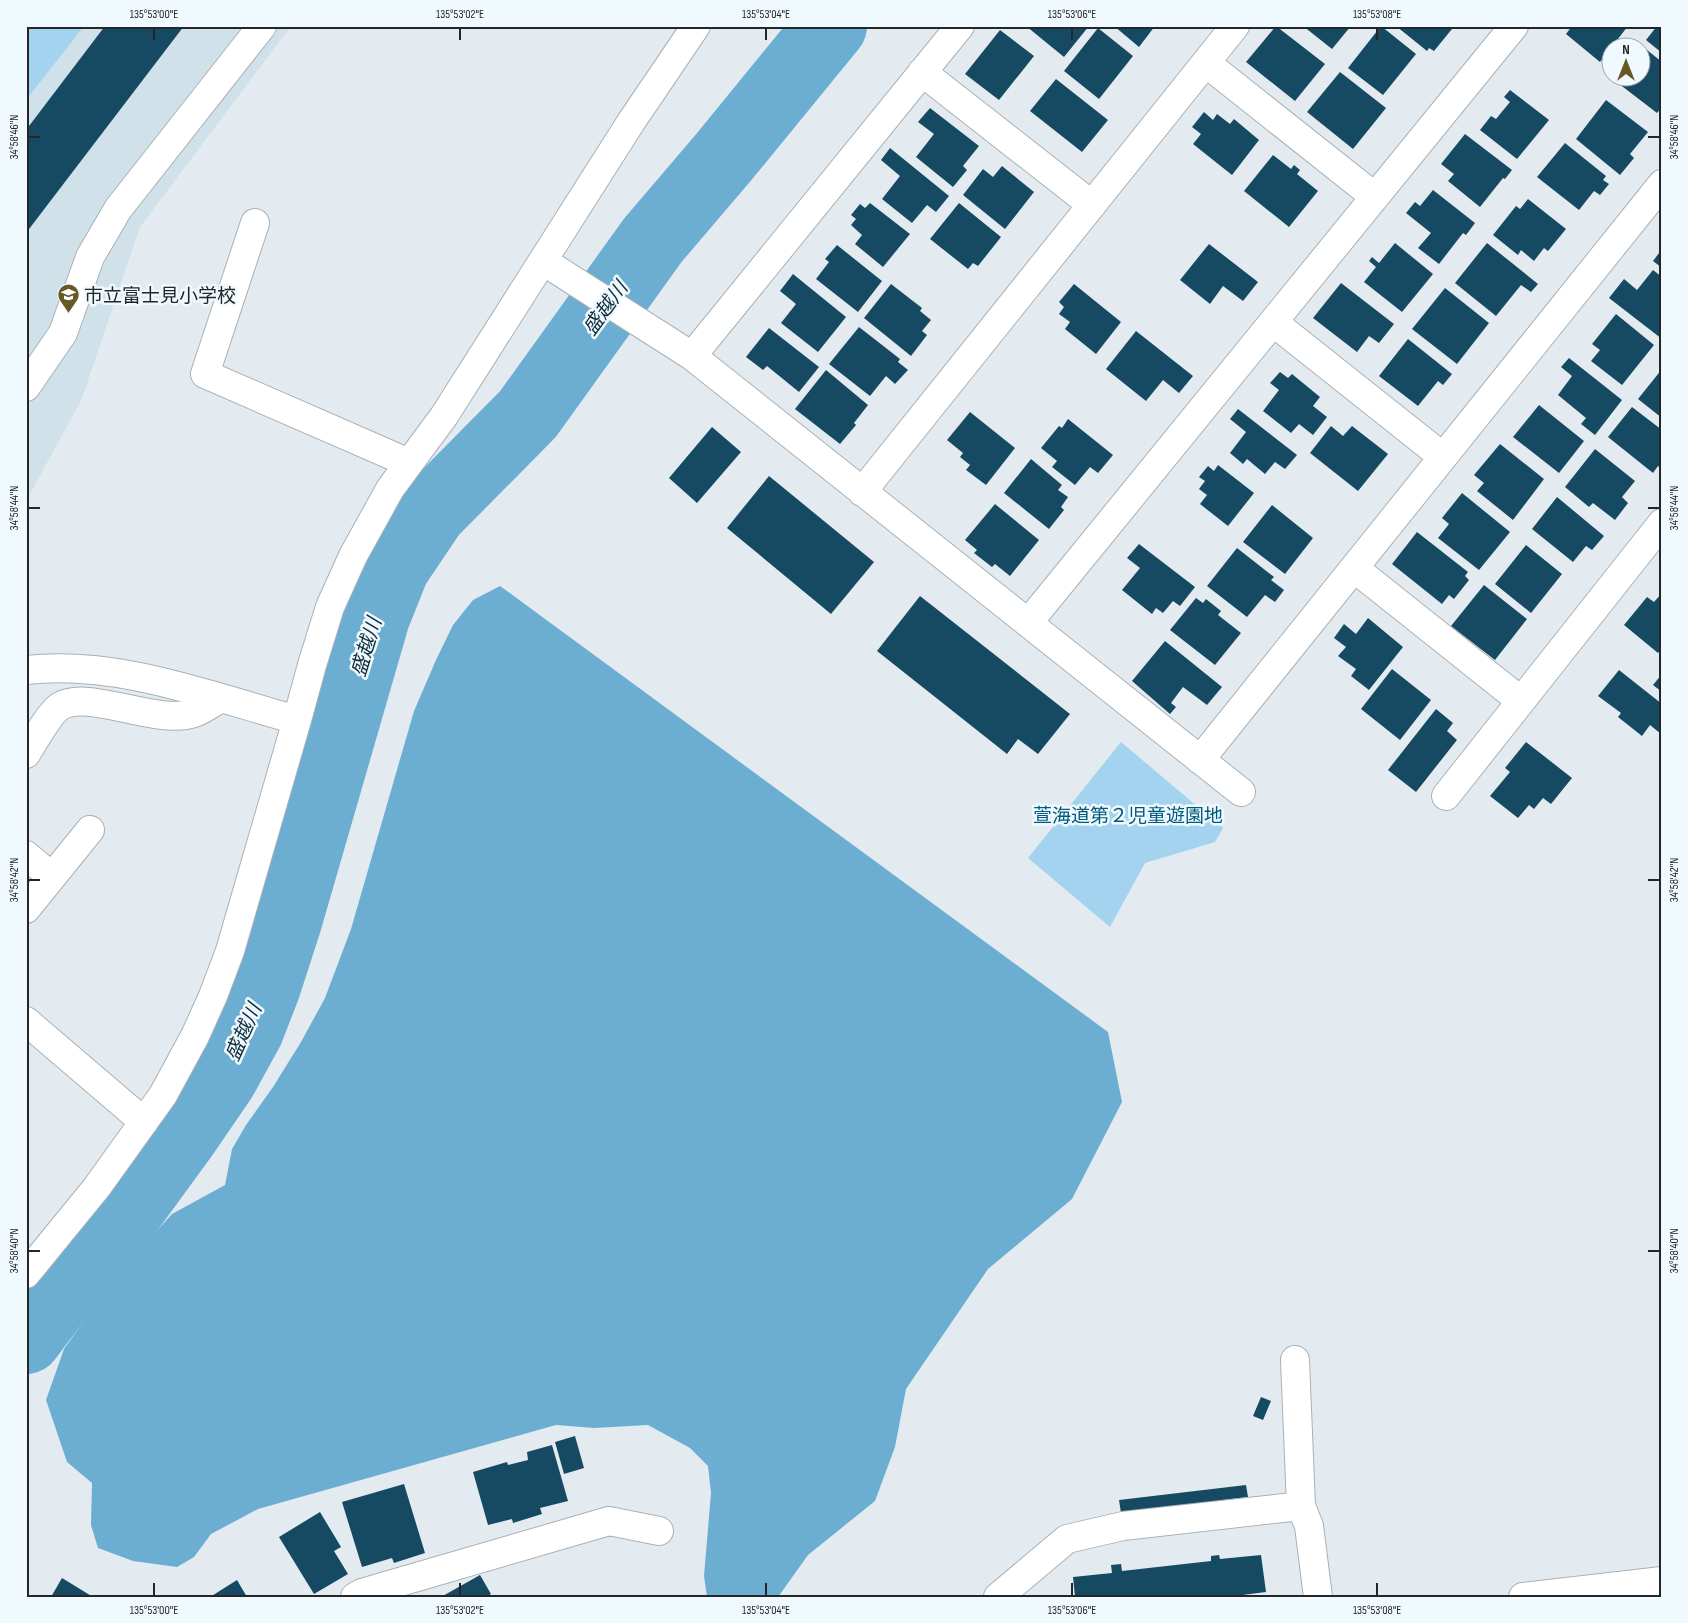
<svg xmlns="http://www.w3.org/2000/svg" width="1688" height="1623" font-family="'Sofia Sans Condensed','Noto Sans JP',sans-serif">
  <style>
    .built { fill: #d1e1ea }
    .green { fill: #a3d3ee }
    .water { fill: #6caed2 }
    .lines { fill: none; stroke-linecap: round; stroke-linejoin: round }
    .river { stroke: #6caed2; stroke-width: 72 }
    .building { fill: #164a63 }
    .minor-casing { stroke: #a9b1b6; stroke-width: 30 }
    .minor { stroke: #fff; stroke-width: 28 }
    .ticks { fill: none; stroke: #242729; stroke-width: 2 }
    .labels { text-anchor: middle; stroke-width: 5; stroke-linejoin: round; paint-order: stroke }
    .poi-label { font-size: 19px; fill: #242729; stroke: #f0f9fe; text-anchor: start }
    .park-label { font-size: 19px; fill: #005a7e; stroke: #f0f9fe }
    .water-label { font-size: 20px; font-style: italic; fill: #102e3e; stroke: #f0f9fe }
    .neatline { fill: none; stroke: #242729; stroke-width: 2 }
    .ticks-label { font-size: 12px; text-anchor: middle; fill: #242729 }
  </style>
  <rect width="100%" height="100%" fill="#e3ebf0"/>
  <path class="built" d="M 26,26 L 291,26 L 140,227 L 81,401 L 26,501 Z"/>
  <path class="green" d="M 26,26 L 84,26 L 26,100 Z
    M 1121,742 L 1223,828 L 1215,842 L 1145,863 L 1110,927 L 1028,858 Z"/>
  <path class="water" d="M 500,586 L 1108,1032 L 1122,1102 L 1072,1199 L 988,1269 L 906,1389 L 895,1447 L 875,1501 L 808,1555 L 778,1597 L 707,1597 L 704,1576 L 711,1493 L 708,1466 L 690,1448 L 648,1425 L 594,1428 L 556,1425 L 258,1509 L 211,1534 L 194,1557 L 177,1567 L 133,1561 L 98,1548 L 91,1525 L 92,1483 L 67,1462 L 46,1400 L 64,1349 L 102,1295 L 143,1246 L 172,1214 L 225,1185 L 232,1149 L 246,1125 L 273,1087 L 301,1042 L 325,998 L 351,929 L 414,711 L 436,660 L 453,625 L 473,600 Z"/>
  <g class="lines">
    <path class="river" d="M 26,1338 L 66,1285 L 130,1207 L 184,1133 L 221,1079 L 248,1030 L 265,986 L 286,921 L 374,617 L 394,567 L 431,512 L 528,414 L 653,240 L 723,158 L 831,26"/>
  </g>
  <path class="building" d="M 105,26 L 184,26 L 26,233 L 26,130 Z
    M 1026,26 L 1089,26 L 1064,57 Z
    M 1114,26 L 1155,26 L 1139,47 Z
    M 1276,26 L 1325,64 L 1295,101 L 1246,62 Z
    M 1303,26 L 1351,26 L 1332,49 Z
    M 1381,26 L 1416,54 L 1383,95 L 1348,68 Z
    M 1396,26 L 1449,26 L 1452,29 L 1434,51 L 1429,48 L 1427,51 Z
    M 1572,26 L 1628,26 L 1600,62 L 1566,34 Z
    M 1657,26 L 1662,26 L 1662,53 L 1646,40 Z
    M 1098,28 L 1133,56 L 1099,99 L 1064,71 Z
    M 1000,30 L 1034,56 L 999,100 L 965,74 Z
    M 1642,46 L 1662,62 L 1662,107 L 1657,113 L 1614,80 L 1616,78 L 1640,78 Z
    M 1340,72 L 1386,108 L 1353,149 L 1307,112 Z
    M 1056,79 L 1108,120 L 1082,152 L 1030,111 Z
    M 1510,90 L 1549,120 L 1517,159 L 1480,130 L 1491,116 L 1496,119 L 1510,102 L 1504,97 Z
    M 1606,100 L 1648,132 L 1630,154 L 1634,158 L 1620,175 L 1576,139 Z
    M 930,108 L 979,146 L 963,166 L 967,170 L 953,187 L 916,157 L 934,134 L 918,122 Z
    M 1204,112 L 1213,120 L 1217,114 L 1230,124 L 1234,119 L 1259,140 L 1232,175 L 1193,144 L 1201,134 L 1192,127 Z
    M 1465,134 L 1512,170 L 1505,179 L 1503,178 L 1480,207 L 1448,181 L 1454,174 L 1441,164 Z
    M 1565,143 L 1606,176 L 1603,180 L 1609,184 L 1600,195 L 1594,191 L 1579,210 L 1537,177 Z
    M 890,148 L 949,196 L 936,212 L 927,205 L 912,223 L 882,199 L 900,176 L 881,160 Z
    M 1273,155 L 1291,169 L 1294,165 L 1300,170 L 1297,174 L 1318,191 L 1289,227 L 1244,191 Z
    M 1002,166 L 1034,192 L 1005,229 L 963,195 L 983,169 L 993,177 Z
    M 1433,190 L 1475,223 L 1466,235 L 1463,233 L 1439,264 L 1418,248 L 1431,233 L 1406,213 L 1415,202 L 1420,206 Z
    M 1528,199 L 1566,229 L 1548,251 L 1544,248 L 1534,261 L 1521,250 L 1518,255 L 1493,235 L 1516,206 L 1520,209 Z
    M 870,203 L 910,234 L 883,267 L 855,244 L 862,235 L 851,225 L 856,219 L 851,215 L 860,204 L 865,208 Z
    M 959,203 L 1001,237 L 978,266 L 973,263 L 968,269 L 930,239 Z
    M 1395,243 L 1433,274 L 1402,312 L 1364,282 L 1376,267 L 1369,261 L 1372,257 L 1379,263 Z
    M 1487,243 L 1538,284 L 1531,292 L 1521,285 L 1496,316 L 1455,283 Z
    M 1209,244 L 1258,282 L 1243,301 L 1223,286 L 1210,304 L 1180,280 Z
    M 837,245 L 882,281 L 858,312 L 816,279 L 829,262 L 825,259 Z
    M 1662,249 L 1662,268 L 1653,261 Z
    M 1653,270 L 1662,277 L 1662,339 L 1609,298 L 1624,279 L 1637,290 Z
    M 793,274 L 846,317 L 818,352 L 781,323 L 796,304 L 780,291 Z
    M 1341,283 L 1394,324 L 1379,343 L 1369,336 L 1357,352 L 1313,318 Z
    M 891,284 L 922,308 L 920,311 L 931,320 L 922,331 L 927,335 L 911,356 L 864,318 Z
    M 1074,284 L 1121,322 L 1096,354 L 1065,329 L 1070,322 L 1059,314 L 1064,307 L 1059,302 Z
    M 1445,288 L 1489,323 L 1457,364 L 1412,329 Z
    M 1616,314 L 1654,345 L 1622,385 L 1591,361 L 1600,350 L 1592,344 Z
    M 859,327 L 900,359 L 898,362 L 908,370 L 895,384 L 886,376 L 870,396 L 829,364 Z
    M 769,328 L 819,367 L 799,392 L 767,366 L 763,370 L 746,357 Z
    M 1136,331 L 1193,376 L 1179,393 L 1163,380 L 1146,401 L 1106,369 Z
    M 1408,339 L 1452,374 L 1443,385 L 1438,381 L 1418,406 L 1379,376 Z
    M 1569,358 L 1622,400 L 1595,435 L 1581,424 L 1586,418 L 1558,395 L 1572,376 L 1561,367 Z
    M 1662,369 L 1662,418 L 1638,399 Z
    M 826,370 L 868,405 L 854,423 L 856,425 L 840,444 L 795,409 Z
    M 1280,372 L 1288,378 L 1292,374 L 1320,397 L 1313,406 L 1327,417 L 1313,435 L 1299,424 L 1291,433 L 1263,411 L 1279,390 L 1270,383 Z
    M 1539,405 L 1584,441 L 1559,473 L 1513,437 Z
    M 1632,407 L 1662,430 L 1662,469 L 1658,466 L 1653,473 L 1608,437 Z
    M 1238,409 L 1297,455 L 1285,469 L 1275,462 L 1265,474 L 1247,459 L 1243,464 L 1230,453 L 1246,432 L 1230,419 Z
    M 970,412 L 1015,448 L 986,485 L 966,470 L 970,465 L 960,457 L 963,453 L 947,440 Z
    M 1068,419 L 1113,455 L 1098,473 L 1090,467 L 1075,485 L 1052,467 L 1057,461 L 1041,448 L 1059,426 L 1062,428 Z
    M 1331,426 L 1343,436 L 1352,426 L 1388,454 L 1358,491 L 1310,453 Z
    M 712,427 L 741,452 L 697,503 L 669,478 Z
    M 1500,444 L 1544,479 L 1513,520 L 1477,491 L 1484,483 L 1474,475 Z
    M 1595,449 L 1635,481 L 1622,497 L 1628,503 L 1615,520 L 1593,503 L 1589,507 L 1565,487 Z
    M 1031,459 L 1062,485 L 1058,490 L 1068,497 L 1061,507 L 1064,510 L 1049,529 L 1004,493 Z
    M 1218,465 L 1254,493 L 1228,526 L 1200,504 L 1207,495 L 1199,489 L 1205,481 L 1199,477 L 1208,466 L 1214,471 Z
    M 769,476 L 874,562 L 831,614 L 727,528 Z
    M 1462,493 L 1510,532 L 1479,570 L 1438,538 L 1449,524 L 1442,518 Z
    M 1557,497 L 1604,536 L 1592,550 L 1586,546 L 1573,562 L 1532,529 Z
    M 995,504 L 1039,540 L 1010,576 L 995,564 L 992,567 L 974,553 L 977,550 L 965,540 Z
    M 1272,505 L 1313,538 L 1285,574 L 1243,542 Z
    M 1417,532 L 1468,572 L 1465,576 L 1469,580 L 1454,599 L 1449,595 L 1442,604 L 1392,564 Z
    M 1139,544 L 1195,587 L 1180,606 L 1173,601 L 1163,613 L 1156,608 L 1152,614 L 1122,590 L 1140,568 L 1127,558 Z
    M 1526,545 L 1562,574 L 1531,613 L 1495,584 Z
    M 1237,548 L 1274,577 L 1271,580 L 1284,590 L 1275,602 L 1265,595 L 1247,617 L 1207,586 Z
    M 1484,585 L 1527,619 L 1495,660 L 1451,626 Z
    M 1662,593 L 1662,648 L 1658,653 L 1624,625 L 1647,597 L 1654,602 Z
    M 920,596 L 1070,714 L 1038,754 L 1018,739 L 1007,754 L 877,651 Z
    M 1196,598 L 1203,603 L 1206,599 L 1221,611 L 1218,615 L 1241,633 L 1215,665 L 1170,630 Z
    M 1368,618 L 1403,647 L 1369,690 L 1351,676 L 1356,669 L 1338,656 L 1346,647 L 1334,638 L 1344,624 L 1356,634 Z
    M 1165,641 L 1222,687 L 1207,705 L 1183,687 L 1171,703 L 1176,707 L 1170,714 L 1132,681 Z
    M 1392,669 L 1431,700 L 1400,740 L 1361,709 Z
    M 1619,670 L 1662,704 L 1661,734 L 1650,725 L 1642,736 L 1618,717 L 1621,713 L 1598,696 Z
    M 1662,674 L 1662,692 L 1653,685 Z
    M 1436,709 L 1453,723 L 1447,731 L 1457,740 L 1416,792 L 1388,770 Z
    M 1526,742 L 1572,778 L 1551,804 L 1543,798 L 1534,809 L 1529,805 L 1518,818 L 1490,796 L 1510,772 L 1505,768 Z
    M 1261,1397 L 1271,1401 L 1263,1420 L 1253,1416 Z
    M 575,1436 L 584,1468 L 564,1474 L 555,1442 Z
    M 552,1445 L 568,1501 L 540,1508 L 542,1514 L 513,1523 L 512,1519 L 488,1525 L 473,1472 L 507,1462 L 508,1465 L 528,1460 L 527,1452 Z
    M 404,1484 L 425,1553 L 394,1563 L 392,1558 L 362,1567 L 342,1502 Z
    M 1246,1485 L 1248,1497 L 1121,1513 L 1119,1500 Z
    M 320,1512 L 341,1547 L 334,1551 L 348,1574 L 314,1594 L 279,1537 Z
    M 1219,1555 L 1220,1559 L 1261,1555 L 1266,1592 L 1227,1597 L 1075,1597 L 1073,1577 L 1112,1573 L 1111,1565 L 1121,1564 L 1122,1571 L 1211,1561 L 1211,1556 Z
    M 480,1575 L 491,1594 L 486,1597 L 441,1597 Z
    M 62,1578 L 93,1597 L 51,1597 Z
    M 237,1580 L 247,1597 L 210,1597 Z"/>
  <g class="lines">
    <defs>
      <path id="minor" d="M 1206,63 L 1375,197
        M 922,72 L 1092,205
        M 255,223 L 205,374 L 409,463
        M 543,261 L 692,356 L 1241,792
        M 1273,322 L 1443,457
        M 692,356 L 960,26
        M 26,387 L 63,333 L 90,257 L 118,209 L 262,26
        M 862,492 L 1235,26
        M 1354,568 L 1521,701
        M 1028,623 L 1514,26
        M 26,670 C 119,660 209,696 297,720
        M 26,754 C 33,743 49,714 59,707 C 87,688 156,726 194,713 C 203,710 212,703 221,698
        M 1200,760 L 1662,184
        M 1446,796 L 1662,523
        M 26,855 L 52,877
        M 26,909 L 90,830
        M 26,1021 L 144,1122
        M 26,1274 L 97,1187 L 163,1095 L 195,1036 L 213,996 L 230,951 L 297,720 L 312,665 L 330,607 L 353,556 L 390,489 L 444,416 L 631,122 L 696,26
        M 1295,1360 L 1301,1506 L 1309,1526 L 1318,1597
        M 355,1597 L 362,1593 L 609,1521 L 659,1531
        M 998,1597 L 1067,1539 L 1123,1526 L 1301,1506
        M 1523,1597 L 1662,1581"/>
    </defs>
    <use href="#minor" class="minor-casing"/>
    <use href="#minor" class="minor"/>
  </g>
  <path class="ticks" d="M 154,28 L 154,40M 460,28 L 460,40M 766,28 L 766,40M 1072,28 L 1072,40M 1377,28 L 1377,40M 28,137 L 40,137M 1648,137 L 1660,137M 28,508 L 40,508M 1648,508 L 1660,508M 28,880 L 40,880M 1648,880 L 1660,880M 28,1251 L 40,1251M 1648,1251 L 1660,1251M 154,1583 L 154,1596M 460,1583 L 460,1596M 766,1583 L 766,1596M 1072,1583 L 1072,1596M 1377,1583 L 1377,1596"/>
  <defs>
    <symbol id="school-pin" viewBox="-11 -11 22 30"><path d="M0 17L-7.5 6A9.5 9.5 0 1 1 7.5 6Z" fill="#685826" stroke="#f0f9fe"/><path d="M0-5L7-2L0 1L-7-2ZM-4 1L0 2.5L4 1V4Q0 6-4 4Z" fill="#fff"/></symbol>
  </defs>
  <g fill-rule="evenodd">
    <use href="#school-pin" x="56" y="282" width="25" height="34"/>
  </g>
  <g class="labels">
    <g class="poi-label">
      <text x="84" y="302">市立富士見小学校</text>
    </g>
    <g class="park-label">
      <text x="1128" y="822">萱海道第２児童遊園地</text>
    </g>
    <g class="water-label">
      <text transform="translate(605 308) rotate(-54)" y="7">盛越川</text>
      <text transform="translate(366 647) rotate(-73)" y="7">盛越川</text>
      <text transform="translate(243 1032) rotate(-66)" y="7">盛越川</text>
    </g>
  </g>
  <rect width="1688" height="1623" fill="none" stroke="#f0f9fe" stroke-width="55"/>
  <g transform="translate(1626 62)"><circle r="24" fill="#f0f9fe" stroke="#9ea5a9"/>
  <path d="M0-4L9 19L0 12L-9 19Z" fill="#685826"/>
  <text y="-8" font-size="14" font-weight="bold" text-anchor="middle" fill="#242729">N</text>
  </g>
  <rect x="28" y="28" width="1632" height="1568" class="neatline"/>
  <g class="ticks-label">
    <text x="154" y="18">135°53'00"E</text>
    <text x="460" y="18">135°53'02"E</text>
    <text x="766" y="18">135°53'04"E</text>
    <text x="1072" y="18">135°53'06"E</text>
    <text x="1377" y="18">135°53'08"E</text>
    <text transform="translate(14 137) rotate(-90)" y="4">34°58'46"N</text>
    <text transform="translate(1674 137) rotate(-90)" y="4">34°58'46"N</text>
    <text transform="translate(14 508) rotate(-90)" y="4">34°58'44"N</text>
    <text transform="translate(1674 508) rotate(-90)" y="4">34°58'44"N</text>
    <text transform="translate(14 880) rotate(-90)" y="4">34°58'42"N</text>
    <text transform="translate(1674 880) rotate(-90)" y="4">34°58'42"N</text>
    <text transform="translate(14 1251) rotate(-90)" y="4">34°58'40"N</text>
    <text transform="translate(1674 1251) rotate(-90)" y="4">34°58'40"N</text>
    <text x="154" y="1614">135°53'00"E</text>
    <text x="460" y="1614">135°53'02"E</text>
    <text x="766" y="1614">135°53'04"E</text>
    <text x="1072" y="1614">135°53'06"E</text>
    <text x="1377" y="1614">135°53'08"E</text>
  </g>
</svg>
